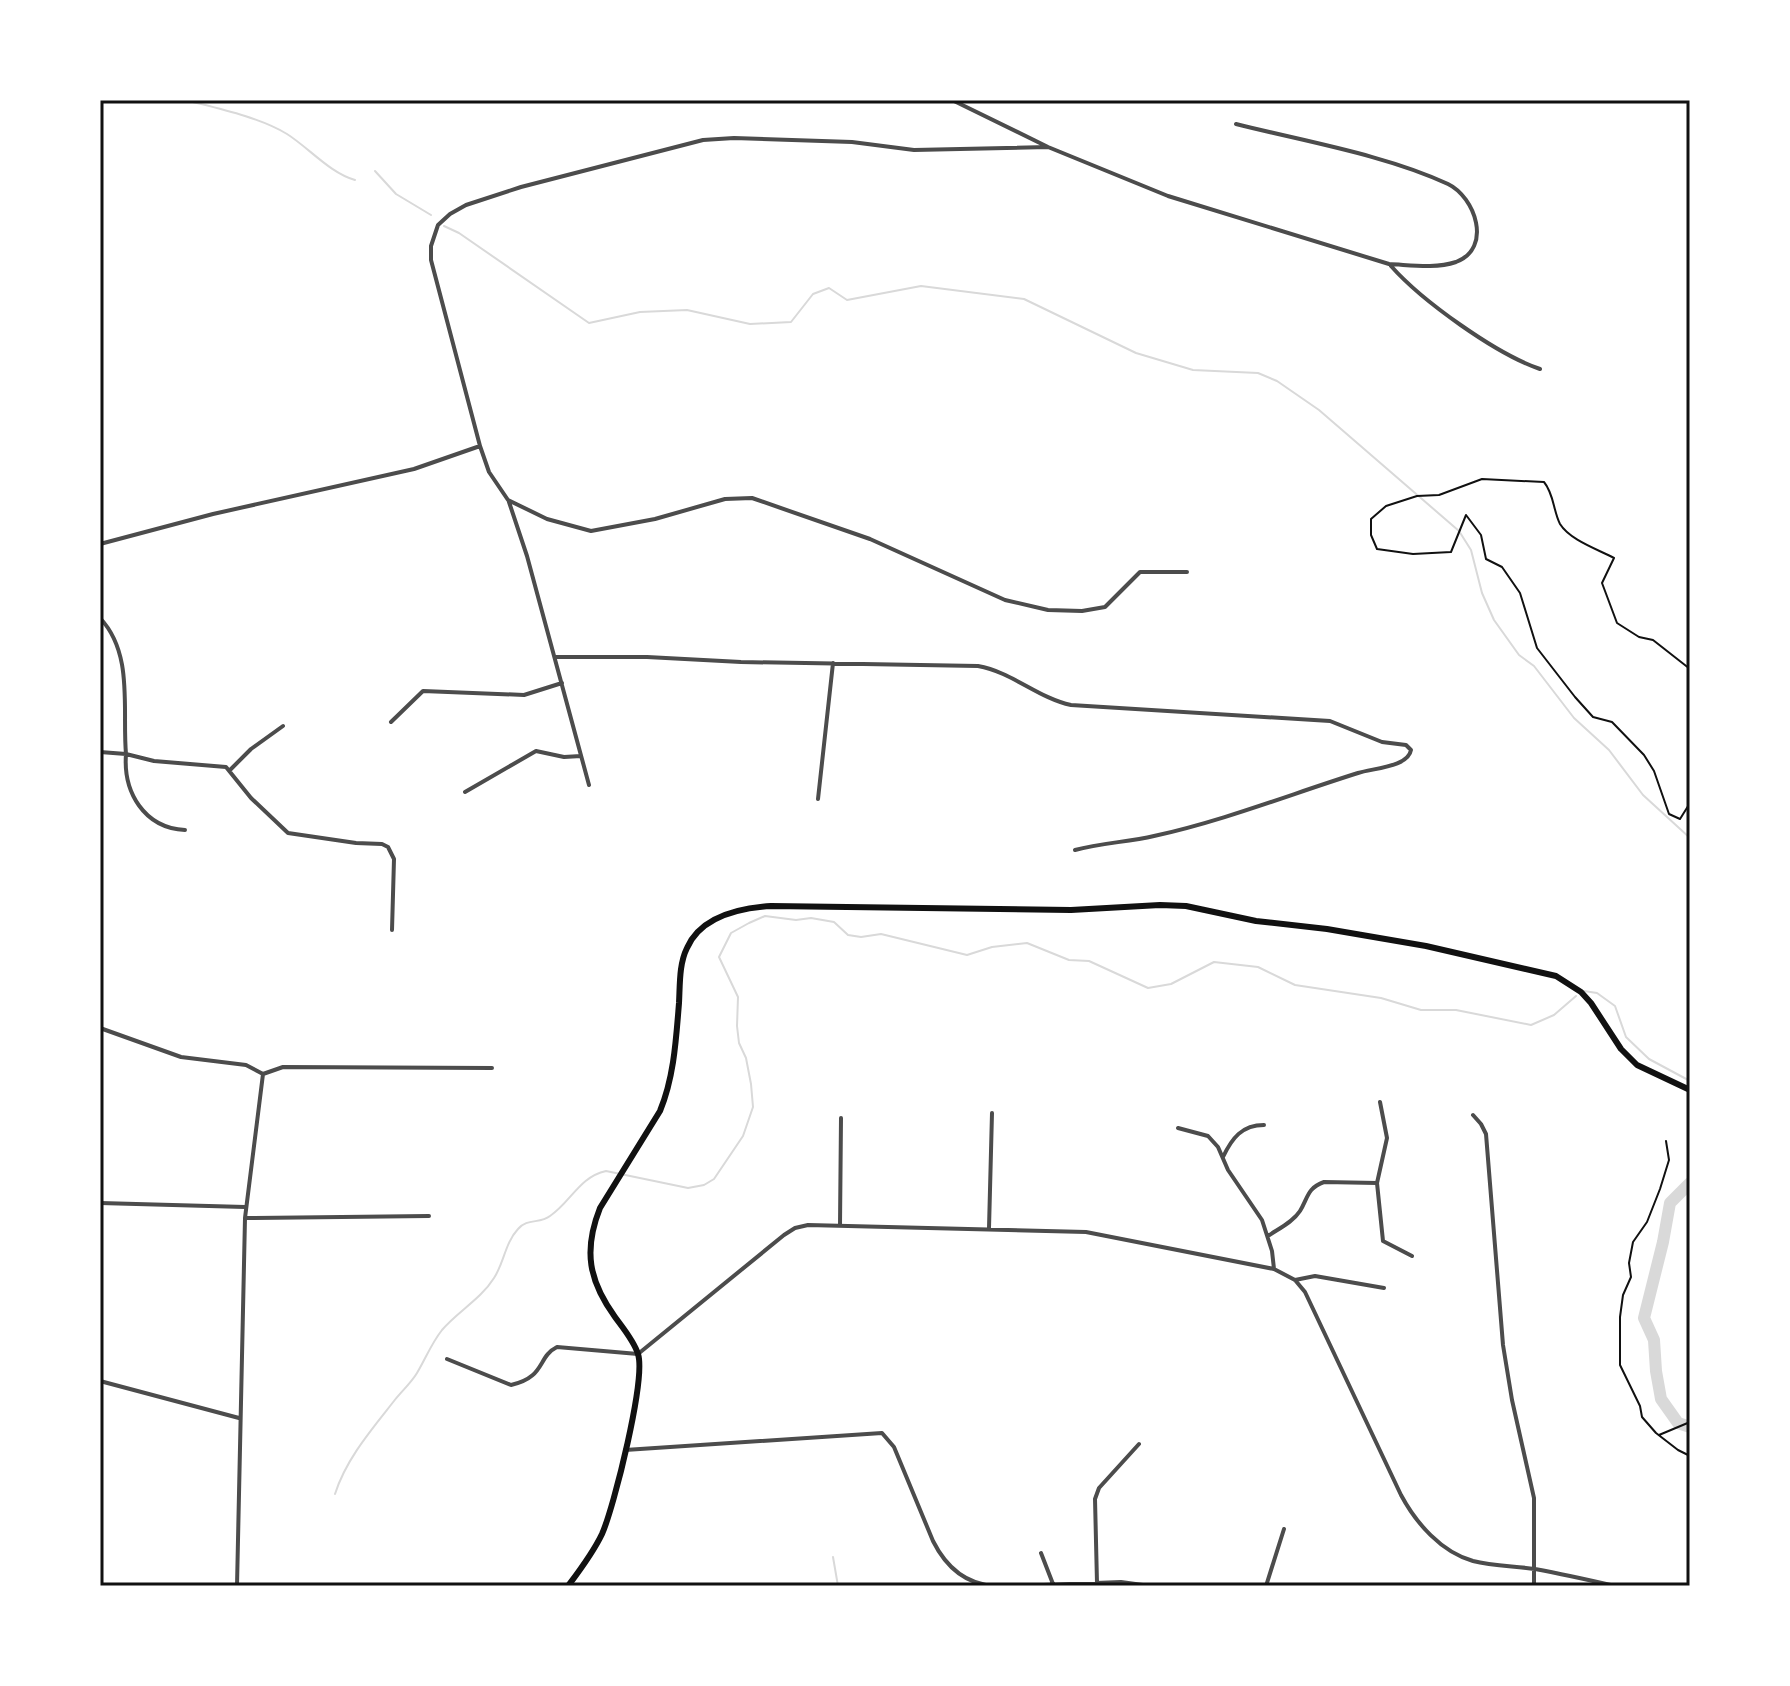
<svg xmlns="http://www.w3.org/2000/svg" width="1790" height="1686" font-family="'Zilla Slab',serif">
  <style>
    .lines { fill: none; stroke-linecap: round; stroke-linejoin: round }
    .stream { stroke: #d9d9d9; stroke-width: 2 }
    .river { stroke: #d9d9d9; stroke-width: 12 }
    .path { stroke: #111; stroke-width: 2 }
    .minor { stroke: #4c4c4c; stroke-width: 4 }
    .secondary { stroke: #111; stroke-width: 6 }
    .neatline { fill: none; stroke: #111; stroke-width: 3 }
  </style>
  <rect width="100%" height="100%" fill="#fff"/>
  <g class="lines">
    <path class="stream" d="M 185,100 C 216,108 259,117 287,134 C 309,148 330,173 355,180
      M 375,171 L 396,194 L 431,215
      M 444,226 L 459,233 L 589,323 L 640,312 L 687,310 L 750,324 L 791,322 L 813,294 L 829,288 L 847,300 L 921,286 L 1024,299 L 1136,353 L 1193,370 L 1258,373 L 1277,381 L 1319,410 L 1459,531 L 1471,550 L 1482,593 L 1494,620 L 1519,655 L 1534,666 L 1574,718 L 1609,750 L 1643,795 L 1690,838
      M 1584,991 L 1597,993 L 1615,1006 L 1626,1037 L 1649,1059 L 1690,1081
      M 335,1494 C 346,1459 372,1429 394,1401 C 401,1392 411,1383 417,1373 C 426,1358 431,1344 442,1330 C 457,1312 481,1299 494,1278 C 504,1263 505,1243 518,1229 C 527,1218 540,1224 550,1216 C 571,1202 579,1177 606,1171 L 688,1188 L 704,1185 L 714,1179 L 743,1136 L 753,1107 L 751,1084 L 746,1058 L 739,1043 L 737,1026 L 738,997 L 719,957 L 731,933 L 749,923 L 765,916 L 796,920 L 811,918 L 834,922 L 848,935 L 861,937 L 881,934 L 967,955 L 992,947 L 1027,943 L 1069,960 L 1089,961 L 1148,988 L 1171,984 L 1214,962 L 1258,967 L 1295,985 L 1381,998 L 1421,1010 L 1456,1010 L 1531,1025 L 1554,1015 L 1576,996
      M 833,1557 L 838,1586"/>
    <path class="river" d="M 1690,1183 L 1670,1203 L 1663,1242 L 1644,1318 L 1654,1340 L 1656,1371 L 1661,1399 L 1678,1423 L 1690,1427"/>
    <path class="path" d="M 1690,669 L 1653,640 L 1639,637 L 1617,623 L 1602,583 L 1614,558 C 1597,549 1570,540 1560,524 C 1553,510 1554,494 1544,482 L 1482,479 L 1439,495 L 1417,496 L 1386,506 L 1371,519 L 1371,535 L 1377,549 L 1413,554 L 1451,552 L 1466,515 L 1481,535 L 1486,559 L 1502,567 L 1520,593 L 1537,648 L 1575,697 L 1593,717 L 1612,722 L 1644,755 L 1654,771 L 1669,814 L 1680,819 L 1690,803
      M 1666,1141 L 1669,1160 L 1660,1189 L 1647,1222 L 1633,1242 L 1629,1263 L 1631,1277 L 1623,1295 L 1620,1317 L 1620,1365 L 1640,1406 L 1642,1417 L 1656,1433 L 1678,1450 L 1690,1456
      M 1659,1435 L 1690,1422"/>
    <path class="minor" d="M 952,100 L 1048,147 L 1168,196 L 1389,264 C 1411,265 1435,269 1456,262 C 1493,248 1475,197 1448,184 C 1386,155 1303,141 1236,124
      M 1391,266 C 1422,301 1496,354 1540,369
      M 480,446 L 431,260 L 431,246 L 438,225 L 450,214 L 466,205 L 521,187 L 703,140 L 734,138 L 852,142 L 914,150 L 1048,147
      M 509,502 L 527,556 L 589,785
      M 100,544 L 213,514 L 414,469 L 480,446 L 489,472 L 508,500 L 547,519 L 591,531 L 655,519 L 725,499 L 752,498 L 870,539 L 1005,600 L 1048,610 L 1082,611 L 1105,607 L 1140,572 L 1187,572
      M 100,618 C 134,654 122,710 126,754 L 154,761 L 226,767 L 251,798 L 288,833 L 356,843 L 382,844 L 388,847 L 394,859 L 392,930
      M 555,657 L 647,657 L 741,662 L 978,666 C 1012,672 1038,698 1071,705 L 1330,721 L 1382,742 L 1406,745 L 1411,750 C 1408,767 1374,768 1358,773 C 1291,794 1223,821 1154,836 C 1128,842 1101,843 1075,850
      M 391,722 L 423,691 L 524,695 L 562,683
      M 100,752 L 126,754 C 123,792 144,828 185,830
      M 230,770 L 251,749 L 283,726
      M 465,792 L 536,751 L 564,757 L 581,756
      M 818,799 L 833,663
      M 100,1028 L 181,1057 L 246,1065 L 263,1074
      M 1380,1102 L 1387,1138 L 1377,1183 L 1383,1241 L 1412,1256
      M 1473,1115 L 1481,1124 L 1486,1134 L 1503,1345 L 1512,1400 L 1534,1498 L 1534,1586
      M 1178,1128 L 1208,1136 L 1218,1147 L 1228,1170 L 1262,1220 L 1272,1251 L 1274,1269
      M 1223,1157 C 1232,1138 1242,1125 1264,1125
      M 100,1203 L 245,1207
      M 245,1218 L 429,1216
      M 840,1225 L 841,1118
      M 989,1228 L 992,1113
      M 1268,1236 C 1278,1229 1293,1222 1300,1211 C 1308,1198 1307,1188 1324,1182 L 1377,1183
      M 1295,1280 L 1315,1276 L 1384,1288
      M 447,1359 L 511,1385 C 546,1377 537,1357 557,1347 L 638,1354 L 784,1235 L 795,1228 L 808,1225 L 1086,1232 L 1274,1269 L 1295,1280 L 1305,1292 L 1401,1495 C 1416,1523 1441,1552 1473,1561 C 1493,1566 1515,1566 1535,1569 C 1562,1574 1589,1580 1615,1586
      M 100,1381 L 239,1418
      M 625,1450 L 882,1433 L 894,1447 L 933,1541 C 946,1567 966,1584 994,1586
      M 1041,1553 L 1053,1584
      M 1097,1583 L 1095,1499 L 1099,1488 L 1139,1444
      M 237,1586 L 245,1218 L 263,1074 L 283,1067 L 492,1068
      M 1018,1586 L 1121,1582 L 1150,1586
      M 1266,1586 L 1284,1529"/>
    <path class="secondary" d="M 568,1586 C 580,1570 593,1553 602,1534 C 614,1507 646,1379 638,1354 C 634,1341 623,1328 615,1317 C 589,1281 583,1251 600,1208 L 660,1111 C 674,1077 676,1040 679,1003 C 680,985 679,964 687,948 C 701,916 740,908 771,906 L 1071,910 L 1160,905 L 1186,906 L 1256,921 L 1327,929 L 1426,946 L 1556,976 L 1581,992 L 1591,1003 L 1621,1049 L 1637,1065 L 1690,1090"/>
  </g>
  <rect width="1790" height="1686" fill="none" stroke="#ffffff" stroke-width="204"/>
  <rect x="102" y="102" width="1586" height="1482" class="neatline"/>
</svg>
